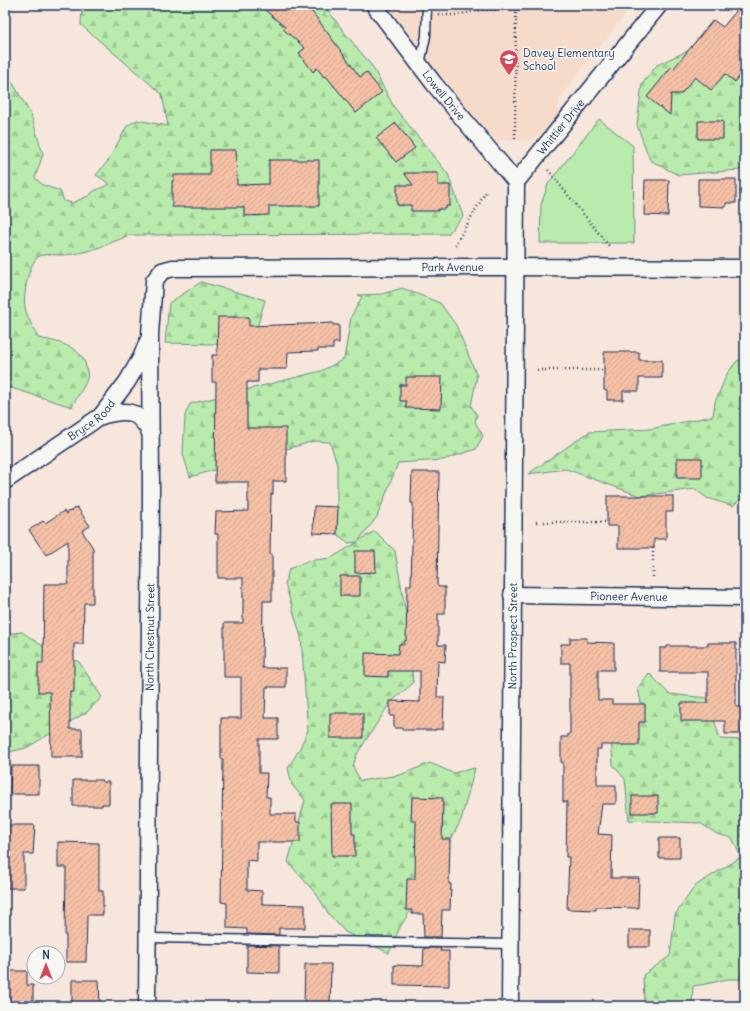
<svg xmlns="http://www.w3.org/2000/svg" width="750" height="1011" font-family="Delius,sans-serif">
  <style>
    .built { fill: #f6dbcb }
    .forest { fill: url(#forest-firs); stroke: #6a8d85 }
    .park { fill: #b9ebac; stroke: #6a8d85 }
    .building { fill: url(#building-hatch); stroke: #1b2f5e }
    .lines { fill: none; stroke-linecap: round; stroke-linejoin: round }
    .lane-casing { stroke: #1b2f5e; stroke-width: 11 }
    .street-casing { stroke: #1b2f5e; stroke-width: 19 }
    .path { stroke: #1b2f5e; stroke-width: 2.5; stroke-dasharray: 1 3; stroke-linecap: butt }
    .lane { stroke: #f6f6f2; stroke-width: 8 }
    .street { stroke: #f6f6f2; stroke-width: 16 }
    .labels { text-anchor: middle; stroke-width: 3; stroke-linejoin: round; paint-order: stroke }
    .poi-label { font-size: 11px; fill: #1b2f5e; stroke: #f6f6f2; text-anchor: start }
    .street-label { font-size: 11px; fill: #1b2f5e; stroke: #f6f6f2 }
  </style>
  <defs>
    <pattern id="forest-firs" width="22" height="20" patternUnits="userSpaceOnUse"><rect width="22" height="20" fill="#b9ebac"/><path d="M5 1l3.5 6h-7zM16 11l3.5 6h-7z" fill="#9eca96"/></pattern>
    <pattern id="building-hatch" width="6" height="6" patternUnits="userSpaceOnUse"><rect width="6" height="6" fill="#f5c0a6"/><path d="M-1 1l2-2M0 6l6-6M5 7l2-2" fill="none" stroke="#d1a591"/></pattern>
  </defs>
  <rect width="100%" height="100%" fill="#f6e6db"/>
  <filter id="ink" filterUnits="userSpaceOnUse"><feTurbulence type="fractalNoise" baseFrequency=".025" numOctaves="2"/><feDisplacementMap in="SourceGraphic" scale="8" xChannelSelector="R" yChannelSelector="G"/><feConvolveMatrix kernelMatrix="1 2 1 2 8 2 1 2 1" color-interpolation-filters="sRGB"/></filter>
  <g filter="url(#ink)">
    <path class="built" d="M 387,5 L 633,5 L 564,92 L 559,99 L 558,115 L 551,124 L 544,132 L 537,136 L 527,141 L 516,141 L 499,140 L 490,135 L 481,127 Z"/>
    <path class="forest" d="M 82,5 L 324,5 L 344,32 L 372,66 L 394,107 L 448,174 L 463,216 L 448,234 L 129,235 C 107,245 86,254 62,255 C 54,255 44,253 38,257 C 28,265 23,296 25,307 C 27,318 34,328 38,338 C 55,341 83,346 86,367 C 87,371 88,375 87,379 C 84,388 76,398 72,407 L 5,386 L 5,74 L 14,85 L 31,115 L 43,154 L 35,178 L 43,185 L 60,191 L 64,201 L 72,203 L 88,196 L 94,191 L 110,184 L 96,175 L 108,161 L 127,126 L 137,120 L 168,126 L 162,94 L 81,25 Z
      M 687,51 L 745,69 L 745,167 L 740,170 L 678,175 L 650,160 L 637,125 L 642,84 L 657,65 Z
      M 201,282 L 265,300 L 258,324 L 258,345 L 165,343 L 169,303 Z
      M 402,288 L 440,303 L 456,325 L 477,376 L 471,406 L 477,415 L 475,422 L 483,436 L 476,449 L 443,460 L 398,463 L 377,517 L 358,541 L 375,531 L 395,551 L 408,625 L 413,683 L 390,703 L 357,754 L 353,766 L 360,781 L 400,775 L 430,763 L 453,773 L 475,768 L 461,820 L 430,880 L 400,927 L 389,953 L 345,932 L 328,913 L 317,895 L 288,862 L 305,800 L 292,785 L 288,768 L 299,750 L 308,730 L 301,637 L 285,584 L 289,569 L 307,561 L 331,558 L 358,542 L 348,543 L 337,534 L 337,464 L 330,442 L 314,441 L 190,477 L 183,454 L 185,415 L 190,404 L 321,371 L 344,359 L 351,317 L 362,297 L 358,295 L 382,294 Z
      M 745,359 L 745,494 L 733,506 L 707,498 L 695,489 L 640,496 L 566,469 L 528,474 L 589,432 L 650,429 L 713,416 L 715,402 L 728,372 L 737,361 Z
      M 22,632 L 47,649 L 79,662 L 102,697 L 87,712 L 26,748 L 5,753 L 5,634 Z
      M 649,673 L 669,694 L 707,698 L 720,739 L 745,740 L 745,979 L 727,979 L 711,983 L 693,986 L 692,1006 L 654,1006 L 644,1002 L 643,975 L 670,956 L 675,915 L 695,886 L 741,857 L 732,838 L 717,834 L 700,823 L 629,820 L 625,779 L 613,765 L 610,721 L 645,722 L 638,688 Z"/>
    <path class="park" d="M 599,119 L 633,146 L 634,243 L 540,243 L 541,205 L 548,184 Z"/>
    <path class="building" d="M 259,5 L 303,5 L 313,13 L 360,77 L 366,72 L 382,92 L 356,113 L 326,76 L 324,77 L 317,68 L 313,72 L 299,53 L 305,48 L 283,29 L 285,27 Z
      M 741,5 L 745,5 L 745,69 L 735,82 L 725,74 L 711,90 L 695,77 L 681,94 L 671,94 L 670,115 L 647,97 L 672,66 L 674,68 L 713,20 L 723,27 Z
      M 698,121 L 723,121 L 723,139 L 698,139 Z
      M 396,123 L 415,148 L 396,162 L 376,138 Z
      M 210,150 L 236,150 L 237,185 L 269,184 L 269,160 L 319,160 L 319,206 L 269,206 L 269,215 L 244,216 L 244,207 L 172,207 L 172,181 L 174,181 L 174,175 L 210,175 Z
      M 404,173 L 438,173 L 438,185 L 450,185 L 450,206 L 446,206 L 446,209 L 438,209 L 438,211 L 411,211 L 411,205 L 397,205 L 397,185 L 413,185 Z
      M 698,179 L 736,179 L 736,203 L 726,203 L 726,207 L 698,206 Z
      M 645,180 L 669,180 L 668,216 L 644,215 Z
      M 218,317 L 249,317 L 249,326 L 333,323 L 333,325 L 339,325 L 339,343 L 333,343 L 333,349 L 318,349 L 318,351 L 288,352 L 287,369 L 258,369 L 258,382 L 247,382 L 247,428 L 286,428 L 286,481 L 273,481 L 273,494 L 271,494 L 270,554 L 272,554 L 272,601 L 263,601 L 262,668 L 286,668 L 286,687 L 266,687 L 265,718 L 278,718 L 278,739 L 259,739 L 259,773 L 267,773 L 266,797 L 270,797 L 270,814 L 296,814 L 296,822 L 300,822 L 300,842 L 257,842 L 257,861 L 247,860 L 247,890 L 262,891 L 262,904 L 305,905 L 305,928 L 279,928 L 279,935 L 247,934 L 247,929 L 227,928 L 227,903 L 221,902 L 223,759 L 221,759 L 221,718 L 241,718 L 241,677 L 224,677 L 224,623 L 243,623 L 243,578 L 218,578 L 218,534 L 215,534 L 216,512 L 248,511 L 248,482 L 215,482 L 216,382 L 212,382 L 212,355 L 217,355 Z
      M 604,352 L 639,352 L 639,360 L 662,360 L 662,378 L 639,378 L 639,391 L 623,391 L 623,400 L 607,400 L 607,391 L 604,390 Z
      M 406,377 L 442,377 L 441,409 L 406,408 L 406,401 L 400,401 L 400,385 L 406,385 Z
      M 677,458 L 702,458 L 702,478 L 677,478 Z
      M 412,472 L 439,472 L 437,585 L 439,587 L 445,587 L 445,614 L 438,614 L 438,645 L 446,645 L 445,662 L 438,661 L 437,697 L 444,697 L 443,729 L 436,729 L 436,730 L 402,730 L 402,728 L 394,728 L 394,716 L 390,716 L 390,701 L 420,702 L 420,671 L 388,671 L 388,677 L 365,676 L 365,653 L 398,654 L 399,644 L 404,644 L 404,641 L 406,641 L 407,585 L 411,585 L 413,503 L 411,503 Z
      M 607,496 L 673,496 L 673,512 L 666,512 L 666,539 L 654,539 L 654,548 L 618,548 L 618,526 L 607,526 Z
      M 314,506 L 338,507 L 337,534 L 313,533 Z
      M 77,507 L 90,526 L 82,531 L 93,548 L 93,603 L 84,603 L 83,644 L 74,644 L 74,692 L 70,692 L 70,729 L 82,729 L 82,757 L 51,757 L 50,692 L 38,692 L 38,663 L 43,663 L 44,584 L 68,584 L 68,541 L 46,555 L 29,530 L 43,521 L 45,523 L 64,511 L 66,514 L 68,511 L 69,512 Z
      M 355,551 L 375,551 L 376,572 L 355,573 Z
      M 340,576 L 360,576 L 360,596 L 340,596 Z
      M 570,638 L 587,638 L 587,642 L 614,643 L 614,670 L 598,670 L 598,700 L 612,700 L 612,704 L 645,704 L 645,722 L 639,722 L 639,745 L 601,745 L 601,749 L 597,749 L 597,785 L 616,785 L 616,804 L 602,804 L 598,834 L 612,835 L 611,878 L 639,878 L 638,908 L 596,907 L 596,910 L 567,909 L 569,857 L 566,857 L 567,804 L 567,802 L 563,802 L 563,762 L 561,762 L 561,737 L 568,737 L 568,734 L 570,734 L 570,663 L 561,663 L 561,644 L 570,644 Z
      M 708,643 L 736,643 L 736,707 L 745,707 L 745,734 L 725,734 L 725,721 L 681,721 L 681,703 L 708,703 L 708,672 L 660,672 L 660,648 L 667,648 L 667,646 L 708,646 Z
      M 330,713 L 363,713 L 363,738 L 330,738 Z
      M 11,766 L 39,766 L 39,794 L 10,794 Z
      M 73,780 L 102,780 L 102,782 L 109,782 L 109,804 L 102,804 L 102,806 L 73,806 Z
      M 632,796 L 658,796 L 658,813 L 632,813 Z
      M 412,797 L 443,798 L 442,839 L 450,839 L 449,884 L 451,884 L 450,910 L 442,910 L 441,937 L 424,937 L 423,914 L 412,914 L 412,910 L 406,910 L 407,879 L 415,879 L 416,821 L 411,821 Z
      M 331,804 L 352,804 L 352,834 L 355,834 L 355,856 L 332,856 Z
      M 8,825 L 35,825 L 33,854 L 24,854 L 24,888 L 8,888 Z
      M 659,838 L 680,838 L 680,858 L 659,858 Z
      M 58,842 L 99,843 L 99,891 L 103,891 L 103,915 L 87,915 L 86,962 L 66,962 L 66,936 L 65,936 L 66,867 L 58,867 Z
      M 629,930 L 650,930 L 650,947 L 629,947 Z
      M 247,945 L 279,946 L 279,973 L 247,972 Z
      M 424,948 L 441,948 L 440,951 L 449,951 L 449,986 L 394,985 L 394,965 L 423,966 Z
      M 305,964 L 331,964 L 330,1006 L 304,1006 Z
      M 7,971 L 27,971 L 27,985 L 33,985 L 33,1006 L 7,1006 Z
      M 72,980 L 99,980 L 100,1006 L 72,1006 Z"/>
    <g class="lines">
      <defs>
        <path id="lane" d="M 420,64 L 426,36 L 427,5
          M 148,938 L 511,944"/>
        <g id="street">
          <path id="s1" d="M 374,5 L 435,85 L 516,182"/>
          <path d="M 101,416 C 127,409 138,409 151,434"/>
          <path id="s2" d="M 5,481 L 101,416 L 127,382 L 141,358 L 148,341"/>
          <path id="s3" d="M 512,595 L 745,598"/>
          <path id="s4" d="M 147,1006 L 151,491 L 150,334 L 154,281 L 162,271 L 173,268 L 490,267 L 745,268"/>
          <path id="s5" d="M 510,1006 L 516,182 L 659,5"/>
        </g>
      </defs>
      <use href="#lane" class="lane-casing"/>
      <use href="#street" class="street-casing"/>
      <path class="path" d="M 439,15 L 455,15 L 482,10 L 533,9 L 560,5
        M 515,138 L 516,5
        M 548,170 L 609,246
        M 455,245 L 487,190
        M 537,370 L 604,370
        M 536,522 L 607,522
        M 653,548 L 653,577"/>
      <use href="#lane" class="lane"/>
      <use href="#street" class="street"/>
    </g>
  </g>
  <defs>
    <symbol id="school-pin" viewBox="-11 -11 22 30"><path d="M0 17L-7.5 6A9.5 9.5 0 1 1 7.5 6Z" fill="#d1495b" stroke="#f6f6f2"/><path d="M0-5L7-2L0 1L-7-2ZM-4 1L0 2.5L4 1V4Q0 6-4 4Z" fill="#fff"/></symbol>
  </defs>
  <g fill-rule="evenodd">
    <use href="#school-pin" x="498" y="48" width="22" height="30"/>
  </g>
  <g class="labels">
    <g class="poi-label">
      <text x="523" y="57">Davey Elementary<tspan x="523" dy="13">School</tspan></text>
    </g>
    <g class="street-label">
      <text dy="4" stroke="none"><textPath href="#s1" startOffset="114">Lowell Drive</textPath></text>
      <text dy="4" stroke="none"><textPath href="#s5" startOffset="895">Whittier Drive</textPath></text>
      <text dy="4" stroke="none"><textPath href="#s4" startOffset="1029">Park Avenue</textPath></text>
      <text dy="4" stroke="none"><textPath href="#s2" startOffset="106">Bryce Road</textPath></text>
      <text dy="4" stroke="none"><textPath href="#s3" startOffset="117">Pioneer Avenue</textPath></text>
      <text dy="4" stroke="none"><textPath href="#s5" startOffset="370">North Prospect Street</textPath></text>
      <text dy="4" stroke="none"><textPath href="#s4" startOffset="369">North Chestnut Street</textPath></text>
    </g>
  </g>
  <rect width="750" height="1011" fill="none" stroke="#f6f6f2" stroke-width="20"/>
  <rect x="10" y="10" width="730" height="991" fill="none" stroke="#1b2f5e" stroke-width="1.5" filter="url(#ink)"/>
  <g transform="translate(46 965)"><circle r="19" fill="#f6f6f2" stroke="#9ea6b7"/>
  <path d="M0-3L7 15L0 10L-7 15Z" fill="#d1495b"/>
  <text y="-6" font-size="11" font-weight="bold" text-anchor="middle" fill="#1b2f5e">N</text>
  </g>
</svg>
